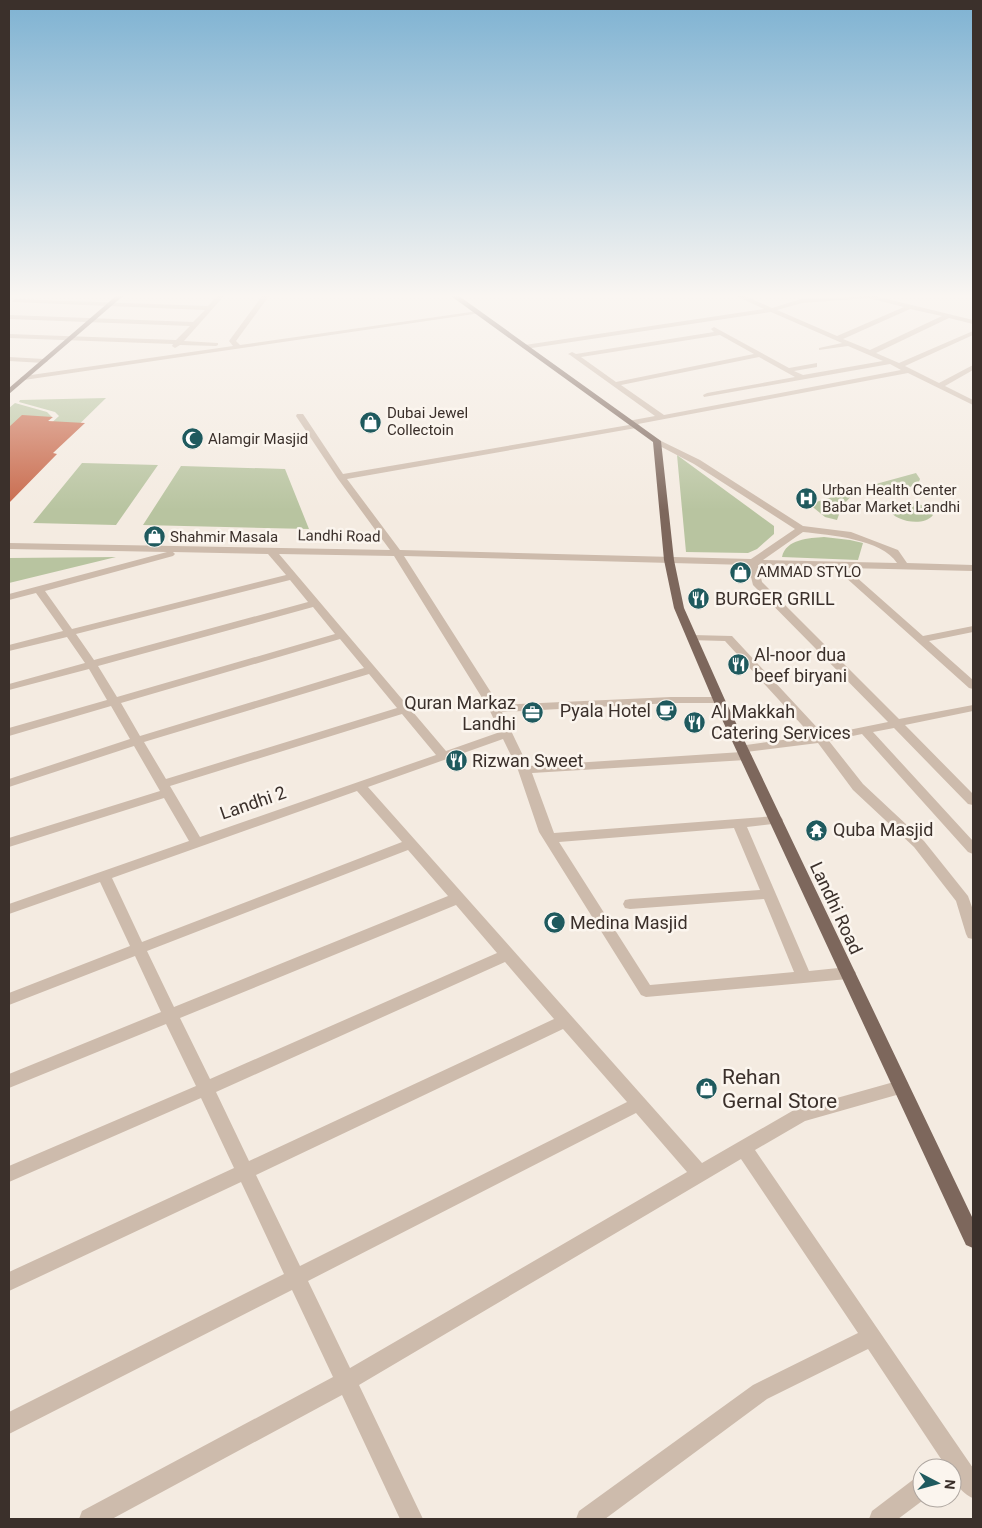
<svg xmlns="http://www.w3.org/2000/svg" width="982" height="1528" font-family="Roboto,sans-serif">
  <style>
    .green { fill: #b8c4a0 }
    .building { fill: #c8694b }
    .lines { fill: none; stroke-linecap: round; stroke-linejoin: round }
    .minor { fill: #cdbbac; fill-rule: evenodd }
    .major { fill: #7d675c; fill-rule: evenodd }
    .labels { text-anchor: middle; stroke-width: 5; stroke-linejoin: round; paint-order: stroke }
    .far-poi-label { font-size: 15px; fill: #3b302b; stroke: #fbf5ee; text-anchor: start }
    .far-street-label { font-size: 15px; fill: #3b302b; stroke: #fbf5ee }
    .poi-label { font-size: 18px; fill: #3b302b; stroke: #fbf5ee; text-anchor: start }
    .street-label { font-size: 18px; fill: #3b302b; stroke: #fbf5ee }
    .near-poi-label { font-size: 21px; fill: #3b302b; stroke: #fbf5ee; text-anchor: start }
  </style>
  <rect width="100%" height="100%" fill="#f4ebe1"/>
  <path class="green" d="M 106,398 L 55,448 L 25,447 L 59,416 L 55,412 L 19,402 L 20,400 Z
    M 15,403 L 47,412 L 52,417 L 28,440 L 9,439 L 9,408 Z
    M 677,455 L 774,526 L 774,534 L 757,549 L 748,553 L 686,552 Z
    M 82,463 L 158,465 L 116,525 L 33,523 Z
    M 181,466 L 285,469 L 309,529 L 143,525 Z
    M 916,473 L 920,479 L 918,484 C 900,491 884,495 865,487 Z
    M 857,490 L 842,506 L 837,520 L 825,517 L 809,504 Z
    M 899,503 C 911,502 928,503 933,515 C 924,527 895,522 888,509 L 894,504 Z
    M 824,537 L 850,540 L 863,543 L 858,560 L 782,557 C 786,539 809,538 824,537 Z
    M 116,557 L 9,583 L 9,558 Z"/>
  <path class="building" d="M 22,415 L 53,417 L 48,421 L 85,423 L 53,453 L 57,454 L 9,503 L 9,427 Z"/>
  <g class="lines">
    <path class="minor" d="M 217,296 L 224,296 L 184,341 L 218,343 L 218,345 L 216,346 L 180,345 L 175,348 L 172,346 L 173,344 L 9,338 L 9,334 L 176,340 L 190,326 L 9,319 L 9,315 L 193,322 L 205,310 L 13,302 L 12,301 L 15,299 L 208,306 Z
      M 262,296 L 269,296 L 236,341 L 240,345 L 478,311 L 481,313 L 24,380 L 20,378 L 24,376 L 233,346 L 229,341 Z
      M 736,296 L 745,296 L 772,308 L 801,299 L 875,296 L 973,320 L 973,324 L 949,318 L 876,353 L 899,363 L 973,331 L 973,335 L 905,366 L 939,383 L 973,365 L 973,370 L 945,386 L 973,400 L 973,405 L 908,373 L 638,424 L 640,426 L 636,428 L 347,479 L 400,550 L 751,559 L 795,529 L 694,464 L 654,443 L 654,439 L 657,439 L 700,460 L 803,526 L 851,532 L 898,550 L 907,563 L 973,565 L 973,571 L 846,568 L 923,636 L 973,626 L 973,632 L 929,641 L 973,680 L 973,689 L 969,688 L 834,567 L 758,565 L 762,582 L 899,719 L 973,705 L 973,711 L 905,725 L 973,794 L 973,805 L 968,804 L 894,728 L 873,732 L 973,841 L 973,854 L 968,852 L 862,734 L 829,741 L 863,784 L 924,841 L 968,896 L 973,910 L 973,939 L 968,938 L 966,934 L 956,901 L 914,847 L 853,790 L 818,743 L 746,752 L 752,756 L 746,760 L 532,773 L 554,833 L 776,816 L 781,817 L 783,820 L 781,823 L 747,827 L 809,971 L 848,967 L 853,969 L 856,973 L 853,977 L 848,979 L 646,997 L 641,995 L 539,832 L 518,770 L 503,739 L 368,787 L 702,1163 L 794,1110 L 901,1080 L 907,1082 L 909,1087 L 907,1092 L 805,1121 L 755,1150 L 973,1468 L 973,1498 C 962,1494 952,1480 952,1468 L 947,1468 L 868,1349 L 767,1399 L 605,1519 L 576,1519 L 579,1511 L 753,1385 L 858,1333 L 741,1159 L 359,1385 L 423,1519 L 400,1519 L 342,1395 L 112,1519 L 79,1519 L 82,1511 L 333,1377 L 292,1290 L 9,1434 L 9,1412 L 284,1274 L 241,1182 L 9,1291 L 9,1272 L 234,1168 L 201,1098 L 9,1182 L 9,1166 L 196,1086 L 166,1024 L 9,1088 L 9,1074 L 161,1012 L 135,956 L 9,1005 L 9,993 L 130,946 L 100,882 L 9,914 L 9,904 L 189,841 L 164,798 L 9,847 L 9,838 L 160,791 L 134,746 L 9,787 L 9,779 L 130,739 L 111,706 L 9,736 L 9,728 L 107,700 L 89,669 L 9,690 L 9,684 L 85,663 L 67,637 L 9,651 L 9,645 L 63,631 L 36,593 L 9,600 L 9,594 L 167,552 L 9,549 L 9,543 L 390,550 L 338,479 L 296,416 L 297,414 L 303,414 L 343,474 L 629,425 L 628,421 L 655,416 L 570,355 L 568,354 L 572,352 L 576,354 L 714,332 L 711,329 L 714,327 L 789,368 L 817,363 L 817,367 L 794,371 L 803,375 L 883,361 L 848,346 L 819,350 L 819,348 L 842,343 L 771,312 L 525,349 L 522,347 L 525,345 L 764,309 ZM 868,298 L 904,307 L 837,336 L 777,310 L 802,303 ZM 910,309 L 942,316 L 870,350 L 843,339 ZM 720,335 L 754,354 L 616,382 L 581,357 ZM 759,357 L 795,377 L 707,393 L 703,395 L 704,397 L 890,364 L 901,370 L 664,415 L 621,385 ZM 803,532 C 830,535 882,539 897,563 L 763,560 ZM 173,552 L 268,554 L 286,575 L 72,629 L 45,591 L 173,556 L 175,554 ZM 279,554 L 394,556 L 489,709 L 500,732 L 446,751 ZM 404,556 L 748,565 L 753,585 L 888,722 L 824,735 L 732,636 L 692,635 L 687,638 L 688,640 L 725,641 L 812,736 L 739,746 L 737,749 L 742,752 L 528,766 L 502,712 L 671,703 L 719,703 L 725,700 L 719,697 L 671,697 L 499,705 ZM 290,580 L 308,602 L 94,660 L 76,634 ZM 313,607 L 335,634 L 117,697 L 98,666 ZM 340,639 L 364,668 L 140,736 L 121,703 ZM 369,674 L 397,708 L 166,779 L 144,742 ZM 402,714 L 436,755 L 200,837 L 170,786 ZM 357,791 L 402,842 L 142,942 L 112,878 ZM 734,828 L 760,890 L 630,899 L 625,900 L 623,904 L 625,908 L 630,909 L 764,899 L 794,972 L 650,985 L 559,842 ZM 408,850 L 448,896 L 174,1007 L 147,951 ZM 456,905 L 497,953 L 210,1079 L 180,1018 ZM 505,962 L 554,1019 L 249,1161 L 216,1092 ZM 563,1029 L 627,1102 L 300,1266 L 256,1175 ZM 636,1113 L 687,1172 L 350,1368 L 308,1281 Z
      M 9,357 L 44,359 L 48,361 L 44,363 L 9,361 Z
      M 922,1476 L 922,1498 L 926,1498 L 898,1519 L 869,1519 L 872,1511 L 914,1479 Z"/>
    <path class="major" d="M 116,296 L 123,296 L 9,394 L 9,388 Z
      M 451,296 L 459,296 L 661,441 L 674,560 L 684,608 L 725,700 L 973,1219 L 973,1248 L 966,1245 L 713,700 L 674,608 L 664,560 L 653,442 Z"/>
  </g>
  <linearGradient id="sky" x2="0" y2="1"><stop stop-color="#7eb2d2"/><stop offset="0.58" stop-color="#faf6f2"/><stop offset="1" stop-color="#faf6f2" stop-opacity="0"/></linearGradient>
  <rect width="982" height="510" fill="url(#sky)"/>
  <defs>
    <symbol id="shop-disc" viewBox="-11 -11 22 22"><circle r="9.5" fill="#1f5a5e" stroke="#fbf5ee"/><path d="M-5-2.5h2.3a2.7 3.5 0 0 1 5.4 0H5L5.5 6h-11ZM-1.5-2.5h3a1.5 2.3 0 0 0-3 0Z" fill="#fff"/></symbol>
    <symbol id="mosque-disc" viewBox="-11 -11 22 22"><circle r="9.5" fill="#1f5a5e" stroke="#fbf5ee"/><path d="M3.5-4.9A6 6 0 1 0 3.5 4.9A5 5 0 1 1 3.5-4.9Z" fill="#fff"/></symbol>
    <symbol id="hospital-disc" viewBox="-11 -11 22 22"><circle r="9.5" fill="#1f5a5e" stroke="#fbf5ee"/><path d="M-5-5h3v3.5h4V-5h3V5h-3V1.5h-4V5h-3Z" fill="#fff"/></symbol>
    <symbol id="restaurant-disc" viewBox="-11 -11 22 22"><circle r="9.5" fill="#1f5a5e" stroke="#fbf5ee"/><path d="M-5-6h1v4h1v-4h1v4h1v-4h1v5L-1.5 .5V6h-2V.5L-5-1ZM5-6V6H3V1.5H1.5Q1.5-4 5-6Z" fill="#fff"/></symbol>
    <symbol id="cafe-disc" viewBox="-11 -11 22 22"><circle r="9.5" fill="#1f5a5e" stroke="#fbf5ee"/><path d="M-5.5-4.5H6V0H3Q3 3.5 0 3.5H-2.5Q-5.5 3.5-5.5 0ZM3-3.2v2h1.7v-2ZM-6 4.5H4V6H-6Z" fill="#fff"/></symbol>
    <symbol id="office-disc" viewBox="-11 -11 22 22"><circle r="9.5" fill="#1f5a5e" stroke="#fbf5ee"/><path d="M-6-3h4V-5.5h4V-3h4V5H-6ZM-1-4.5V-3h2v-1.5ZM-6 0V1H6V0Z" fill="#fff"/></symbol>
    <symbol id="temple-disc" viewBox="-11 -11 22 22"><circle r="9.5" fill="#1f5a5e" stroke="#fbf5ee"/><path d="M0-6L5-2H3V0L6.5 2.5H4V6H1.5V3h-3V6H-4V2.5H-6.5L-3 0V-2H-5Z" fill="#fff"/></symbol>
  </defs>
  <g fill-rule="evenodd">
    <use href="#shop-disc" x="358" y="410" width="25" height="25"/>
    <use href="#mosque-disc" x="180" y="426" width="25" height="25"/>
    <use href="#hospital-disc" x="794" y="486" width="25" height="25"/>
    <use href="#shop-disc" x="142" y="524" width="25" height="25"/>
    <use href="#shop-disc" x="728" y="560" width="25" height="25"/>
    <use href="#restaurant-disc" x="686" y="586" width="25" height="25"/>
    <use href="#restaurant-disc" x="726" y="652" width="25" height="25"/>
    <use href="#cafe-disc" x="654" y="698" width="25" height="25"/>
    <use href="#office-disc" x="520" y="700" width="25" height="25"/>
    <use href="#restaurant-disc" x="682" y="710" width="25" height="25"/>
    <use href="#restaurant-disc" x="444" y="748" width="25" height="25"/>
    <use href="#temple-disc" x="804" y="818" width="25" height="25"/>
    <use href="#mosque-disc" x="542" y="910" width="25" height="25"/>
    <use href="#shop-disc" x="694" y="1076" width="25" height="25"/>
  </g>
  <g class="labels">
    <g class="far-poi-label">
      <text x="387" y="418">Dubai Jewel<tspan x="387" dy="17">Collectoin</tspan></text>
      <text x="208" y="444">Alamgir Masjid</text>
      <text x="822" y="495">Urban Health Center<tspan x="822" dy="17">Babar Market Landhi</tspan></text>
      <text x="170" y="542">Shahmir Masala</text>
      <text x="757" y="577">AMMAD STYLO</text>
    </g>
    <g class="far-street-label">
      <text transform="translate(339 536) rotate(1)" y="5">Landhi Road</text>
    </g>
    <g class="poi-label">
      <text x="715" y="605">BURGER GRILL</text>
      <text x="754" y="661">Al-noor dua<tspan x="754" dy="21">beef biryani</tspan></text>
      <text x="516" y="709" text-anchor="end">Quran Markaz<tspan x="516" dy="21">Landhi</tspan></text>
      <text x="651" y="717" text-anchor="end">Pyala Hotel</text>
      <text x="711" y="718">Al Makkah<tspan x="711" dy="21">Catering Services</tspan></text>
      <text x="472" y="767">Rizwan Sweet</text>
      <text x="833" y="836">Quba Masjid</text>
      <text x="570" y="929">Medina Masjid</text>
    </g>
    <g class="street-label">
      <text transform="translate(253 803) rotate(-19)" y="6">Landhi 2</text>
      <text transform="translate(836 908) rotate(65)" y="6">Landhi Road</text>
    </g>
    <g class="near-poi-label">
      <text x="722" y="1084">Rehan<tspan x="722" dy="24">Gernal Store</tspan></text>
    </g>
  </g>
  <rect width="982" height="1528" fill="none" stroke="#3b302b" stroke-width="20"/>
  <g transform="translate(937 1483) rotate(96)"><circle r="24" fill="#fbf5ee" stroke="#aea6a0"/>
  <path d="M0-4L9 19L0 12L-9 19Z" fill="#1f5a5e"/>
  <text y="-8" font-size="14" font-weight="bold" text-anchor="middle" fill="#3b302b">N</text>
  </g>
</svg>
